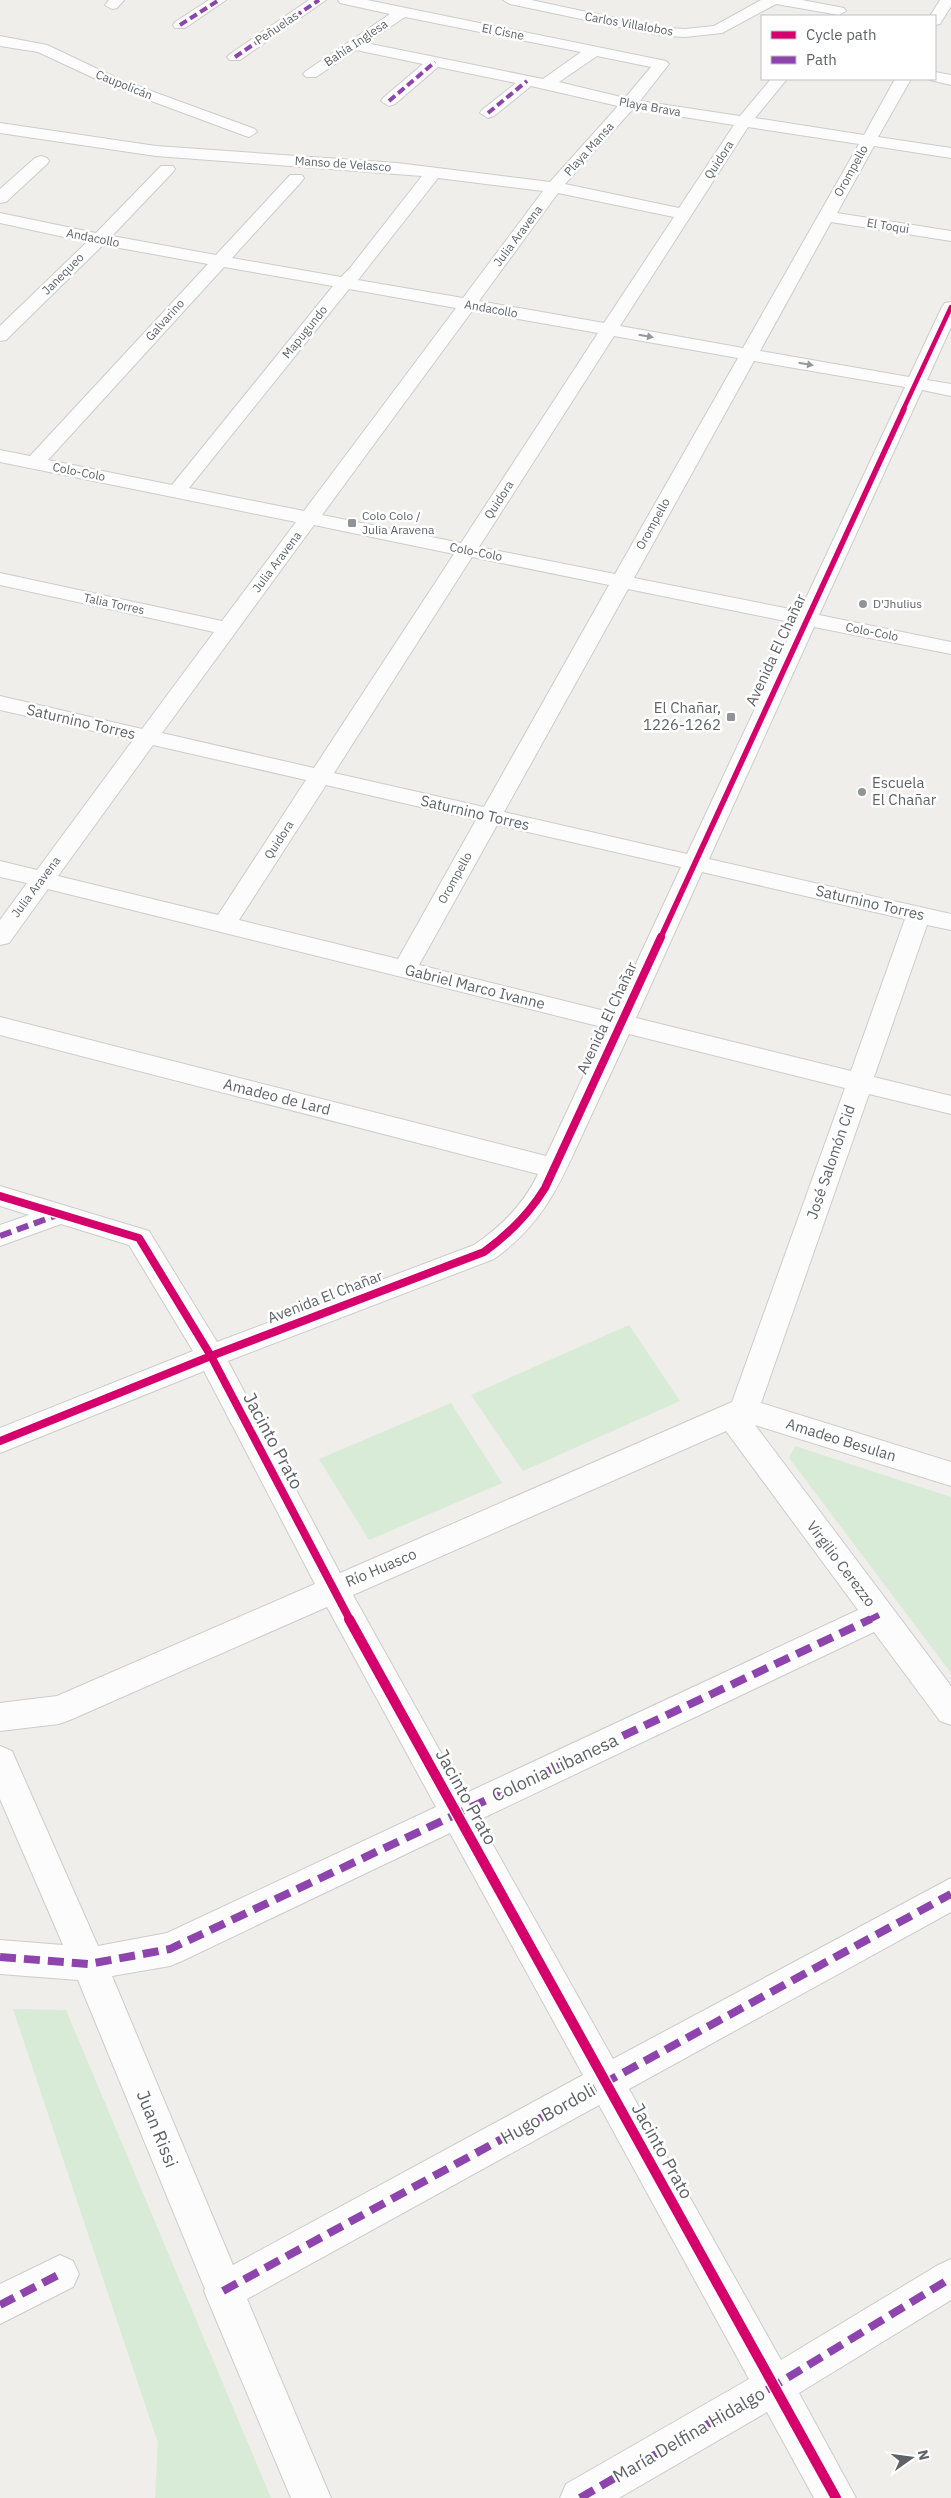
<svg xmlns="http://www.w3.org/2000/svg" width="951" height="2498" font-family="'IBM Plex Sans',sans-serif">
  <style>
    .green { fill: #d8ebd6 }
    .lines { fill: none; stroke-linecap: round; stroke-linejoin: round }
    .minor-casing { stroke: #cbcccc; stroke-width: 2 }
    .minor { fill: #fdfcfc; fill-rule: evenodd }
    .quiet-far2 { stroke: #8e44ad; stroke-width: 4; stroke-dasharray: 8 4; stroke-linecap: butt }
    .quiet-far1 { stroke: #8e44ad; stroke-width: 6; stroke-dasharray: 12 6; stroke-linecap: butt }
    .quiet { stroke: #8e44ad; stroke-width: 8; stroke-dasharray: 16 8; stroke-linecap: butt }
    .cycleway-far3-casing { stroke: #fff; stroke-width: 6 }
    .cycleway-far2-casing { stroke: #fff; stroke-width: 8 }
    .cycleway-far1-casing { stroke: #fff; stroke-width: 11 }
    .cycleway-casing { stroke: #fff; stroke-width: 13 }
    .cycleway-far3 { stroke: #d6006c; stroke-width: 4.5 }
    .cycleway-far2 { stroke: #d6006c; stroke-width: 5.5 }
    .cycleway-far1 { stroke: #d6006c; stroke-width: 8 }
    .cycleway { stroke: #d6006c; stroke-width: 10 }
    .oneway { fill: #96999c }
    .poi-dot { fill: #919496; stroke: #fff; stroke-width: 2 }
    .labels { text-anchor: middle; stroke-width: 5; stroke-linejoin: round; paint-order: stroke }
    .far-street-label { font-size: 12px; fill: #5f6368; stroke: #fff }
    .far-poi-label { font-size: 12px; fill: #5f6368; stroke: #fff; text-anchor: start }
    .street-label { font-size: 15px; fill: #5f6368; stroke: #fff }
    .poi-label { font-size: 15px; fill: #5f6368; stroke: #fff; text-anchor: end }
    .near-street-label { font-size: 18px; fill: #5f6368; stroke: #fff }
  </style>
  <rect width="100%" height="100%" fill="#efeeea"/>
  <path class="green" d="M 629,1325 L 680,1401 L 523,1471 L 471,1395 Z
    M 451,1403 L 502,1483 L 369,1540 L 319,1459 Z
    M 795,1446 L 951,1497 L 951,1673 L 789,1458 Z
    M 13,2009 L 66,2010 L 271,2498 L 155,2498 L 158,2443 Z"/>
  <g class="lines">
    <defs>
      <path id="minor" d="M 109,0 L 124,0 L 117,8 L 112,9 L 105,5 Z
        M 209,0 L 226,0 L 185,28 L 175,28 L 173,25 L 175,22 Z
        M 309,0 L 326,0 L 240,60 L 230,60 L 227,57 L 230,54 Z
        M 338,0 L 367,0 L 666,61 L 669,64 L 640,101 L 740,116 L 771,79 L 787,79 L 755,118 L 864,135 L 895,79 L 911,79 L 878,137 L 951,148 L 951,158 L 874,146 L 837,213 L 951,231 L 951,241 L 831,222 L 760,351 L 909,377 L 942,307 L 945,303 L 951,302 L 951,327 L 927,380 L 951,384 L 951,396 L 922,390 L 819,615 L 951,642 L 951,654 L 814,627 L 709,859 L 951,914 L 951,930 L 927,925 L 874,1077 L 951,1096 L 951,1114 L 869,1094 L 761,1403 L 951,1462 L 951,1486 L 755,1425 L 951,1686 L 951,1725 L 940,1721 L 874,1632 L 479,1820 L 613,2059 L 951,1878 L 951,1912 L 629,2089 L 781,2360 L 938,2265 L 951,2259 L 951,2300 L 799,2393 L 856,2498 L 814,2498 L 767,2412 L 619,2498 L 560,2498 L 566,2484 L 749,2379 L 599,2105 L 247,2299 L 331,2498 L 291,2498 L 204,2291 L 205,2289 L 78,1980 L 0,1974 L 0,1940 L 63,1945 L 0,1799 L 0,1746 L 12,1751 L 98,1946 L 167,1933 L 436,1807 L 327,1607 L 70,1720 L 59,1724 L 0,1731 L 0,1703 L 57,1696 L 315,1584 L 204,1371 L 0,1453 L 0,1428 L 193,1351 L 129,1245 L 61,1224 L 0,1246 L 0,1225 L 29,1215 L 0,1206 L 0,1186 L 149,1231 L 217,1342 L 474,1245 C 502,1226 524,1204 538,1174 L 0,1035 L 0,1017 L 546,1156 L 606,1028 L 48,889 L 9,943 L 0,945 L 0,920 L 27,883 L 0,877 L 0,861 L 37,870 L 133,740 L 0,710 L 0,696 L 142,729 L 214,632 L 0,585 L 0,573 L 222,621 L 296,522 L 0,462 L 0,450 L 30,456 L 208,264 L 103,245 L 6,340 L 0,341 L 0,326 L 87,242 L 0,223 L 0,213 L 96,233 L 161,166 L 173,166 L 175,169 L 173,172 L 112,236 L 216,255 L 290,175 L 302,175 L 304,178 L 302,181 L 232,258 L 341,277 L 350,268 L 422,176 L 156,156 L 0,133 L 0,123 L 156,146 L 397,163 L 550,182 L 618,106 L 531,86 L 494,116 L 488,118 L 480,113 L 482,110 L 516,83 L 438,67 L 395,104 L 389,106 L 381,101 L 383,98 L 423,64 L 356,50 L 316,77 L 306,77 L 303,74 L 306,71 L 390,14 L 340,3 ZM 405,17 L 581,52 L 543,79 L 366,43 ZM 597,56 L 651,67 L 625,98 L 559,82 ZM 633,109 L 734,125 L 679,208 L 565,184 ZM 748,127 L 859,144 L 743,348 L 620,326 ZM 438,178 L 543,191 L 463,298 L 358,280 ZM 558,193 L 674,217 L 604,323 L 479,301 ZM 224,267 L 333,286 L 172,485 L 48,460 ZM 349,289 L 456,308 L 304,511 L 189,488 ZM 472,311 L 598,333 L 461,543 L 322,515 ZM 614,336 L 738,358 L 615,574 L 479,547 ZM 754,361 L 905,387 L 800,611 L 634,578 ZM 314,525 L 454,554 L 314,768 L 162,733 ZM 472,557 L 609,585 L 484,807 L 334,773 ZM 628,589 L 795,623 L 687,854 L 504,812 ZM 153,745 L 306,780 L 218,915 L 58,876 ZM 326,785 L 476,820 L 398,959 L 239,920 ZM 497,825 L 681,867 L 613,1013 L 419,965 ZM 702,872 L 905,919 L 851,1071 L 636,1018 ZM 629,1034 L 845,1088 L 732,1402 L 340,1573 L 228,1361 L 494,1259 C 543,1224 560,1184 584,1131 C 599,1099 614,1066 629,1034 ZM 726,1431 L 858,1610 L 464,1794 L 353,1595 ZM 450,1833 L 583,2075 L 233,2265 L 112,1976 L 170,1966 L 182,1961 Z
        M 503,0 L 531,0 L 657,27 L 685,29 L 714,26 L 761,0 L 802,0 L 844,8 L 846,11 L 839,15 L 776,4 L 722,33 L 685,37 L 657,35 L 510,4 Z
        M 940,0 L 951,0 L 951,6 L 940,24 L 935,25 L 935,16 L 930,16 Z
        M 0,36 L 47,45 L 121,80 L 255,129 L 257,132 L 249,137 L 243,135 L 111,86 L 38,52 L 0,46 Z
        M 935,72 L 951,75 L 951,85 L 930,80 L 929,79 L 935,79 Z
        M 41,156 L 47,158 L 49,161 L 47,164 L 6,202 L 0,203 L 0,189 L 35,158 Z
        M 60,2255 L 73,2261 L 79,2274 L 73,2287 L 0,2324 L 0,2284 Z"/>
    </defs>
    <use href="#minor" class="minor-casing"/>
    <use href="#minor" class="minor"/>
    <path class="quiet-far2" d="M 180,25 L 219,0
      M 235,57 L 319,0
      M 389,101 L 435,62
      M 488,113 L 527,81"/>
    <path class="quiet-far1" d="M 0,1236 L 60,1214
      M 869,1620 L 879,1615"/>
    <path class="quiet" d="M 0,1957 L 89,1964 L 170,1949 L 871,1619
      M 223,2291 L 951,1894
      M 0,2305 L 60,2274
      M 580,2498 L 774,2386 L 951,2278"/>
    <defs>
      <path id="cycleway-far3" d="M 903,410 L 951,307"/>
      <path id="cycleway-far2" d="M 660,939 L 904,409"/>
      <path id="cycleway-far1" d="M 0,1196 L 139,1238 L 211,1356 L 350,1620
        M 0,1441 L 211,1356 L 484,1252 C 509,1234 529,1214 545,1188 L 661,937"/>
      <path id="cycleway" d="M 349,1619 L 836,2498"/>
    </defs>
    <use href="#cycleway-far3" class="cycleway-far3-casing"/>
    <use href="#cycleway-far2" class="cycleway-far2-casing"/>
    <use href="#cycleway-far1" class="cycleway-far1-casing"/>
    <use href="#cycleway" class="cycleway-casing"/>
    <use href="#cycleway-far3" class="cycleway-far3"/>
    <use href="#cycleway-far2" class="cycleway-far2"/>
    <use href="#cycleway-far1" class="cycleway-far1"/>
    <use href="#cycleway" class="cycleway"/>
  </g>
  <defs><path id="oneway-solid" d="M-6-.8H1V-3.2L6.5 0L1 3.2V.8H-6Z" transform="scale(1.25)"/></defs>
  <g class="oneway">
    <use href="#oneway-solid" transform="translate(646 336) rotate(10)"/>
    <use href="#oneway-solid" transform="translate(806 364) rotate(10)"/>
  </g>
  <g class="poi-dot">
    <rect x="347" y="518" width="10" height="10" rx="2.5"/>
    <circle cx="863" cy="604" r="5"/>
    <rect x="726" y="712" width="10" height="10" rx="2.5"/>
    <circle cx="862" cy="792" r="5"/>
  </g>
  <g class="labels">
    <g class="far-street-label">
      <text transform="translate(629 24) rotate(10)" y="4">Carlos Villalobos</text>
      <text transform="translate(277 28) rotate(-34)" y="4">Peñuelas</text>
      <text transform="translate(503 32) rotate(11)" y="4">El Cisne</text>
      <text transform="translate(356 43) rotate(-34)" y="4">Bahía Inglesa</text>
      <text transform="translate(124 85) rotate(22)" y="4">Caupolicán</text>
      <text transform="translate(650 107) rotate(10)" y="4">Playa Brava</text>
      <text transform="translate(589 149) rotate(-48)" y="4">Playa Mansa</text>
      <text transform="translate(719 160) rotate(-57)" y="4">Quidora</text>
      <text transform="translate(343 164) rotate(4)" y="4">Manso de Velasco</text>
      <text transform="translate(851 171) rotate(-61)" y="4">Orompello</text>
      <text transform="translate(888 226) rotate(9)" y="4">El Toqui</text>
      <text transform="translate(518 236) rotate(-53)" y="4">Julia Aravena</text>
      <text transform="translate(93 238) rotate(11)" y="4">Andacollo</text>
      <text transform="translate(63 274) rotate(-45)" y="4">Janequeo</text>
      <text transform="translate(491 309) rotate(10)" y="4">Andacollo</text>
      <text transform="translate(165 320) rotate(-48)" y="4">Galvarino</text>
      <text transform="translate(305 332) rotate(-51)" y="4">Mapugundo</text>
      <text transform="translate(79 472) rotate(11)" y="4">Colo-Colo</text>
      <text transform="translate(499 500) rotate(-57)" y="4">Quidora</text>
      <text transform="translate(653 524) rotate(-61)" y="4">Orompello</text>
      <text transform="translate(476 552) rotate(11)" y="4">Colo-Colo</text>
      <text transform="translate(277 562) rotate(-53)" y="4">Julia Aravena</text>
      <text transform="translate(114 604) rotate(12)" y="4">Talia Torres</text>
      <text transform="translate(872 632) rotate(11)" y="4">Colo-Colo</text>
      <text transform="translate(279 840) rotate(-57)" y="4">Quidora</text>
      <text transform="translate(455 878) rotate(-61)" y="4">Orompello</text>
      <text transform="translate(36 887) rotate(-53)" y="4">Julia Aravena</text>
    </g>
    <g class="far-poi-label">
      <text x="362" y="520">Colo Colo /<tspan x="362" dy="14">Julia Aravena</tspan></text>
      <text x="873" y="608">D'Jhulius</text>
    </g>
    <g class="street-label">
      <text transform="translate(776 650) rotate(-65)" y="5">Avenida El Chañar</text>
      <text transform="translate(81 722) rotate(13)" y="5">Saturnino Torres</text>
      <text transform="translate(475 813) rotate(13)" y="5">Saturnino Torres</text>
      <text transform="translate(870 903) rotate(13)" y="5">Saturnino Torres</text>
      <text transform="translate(475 987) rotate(14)" y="5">Gabriel Marco Ivanne</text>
      <text transform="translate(607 1018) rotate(-65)" y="5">Avenida El Chañar</text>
      <text transform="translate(277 1097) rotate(14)" y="5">Amadeo de Lard</text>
      <text transform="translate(831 1162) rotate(-71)" y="5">José Salomón Cid</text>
      <text transform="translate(325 1297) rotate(-21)" y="5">Avenida El Chañar</text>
      <text transform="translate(841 1440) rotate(17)" y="5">Amadeo Besulan</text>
      <text transform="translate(841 1564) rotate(53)" y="5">Virgilio Cerezzo</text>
      <text transform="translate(381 1568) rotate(-23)" y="5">Río Huasco</text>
    </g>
    <g class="poi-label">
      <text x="721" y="713">El Chañar,<tspan x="721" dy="17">1226-1262</tspan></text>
      <text x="872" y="788" text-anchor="start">Escuela<tspan x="872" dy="17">El Chañar</tspan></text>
    </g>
    <g class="near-street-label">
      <text transform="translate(273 1441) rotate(62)" y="6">Jacinto Prato</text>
      <text transform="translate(555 1768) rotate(-25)" y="6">Colonia Libanesa</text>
      <text transform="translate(466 1797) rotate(61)" y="6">Jacinto Prato</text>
      <text transform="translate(548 2114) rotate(-29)" y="6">Hugo Bordoli</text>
      <text transform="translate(157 2129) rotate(68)" y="6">Juan Rissi</text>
      <text transform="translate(662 2151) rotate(61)" y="6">Jacinto Prato</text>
      <text transform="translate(689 2435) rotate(-30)" y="6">María Delfina Hidalgo</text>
    </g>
  </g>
  <rect x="761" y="15" width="175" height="65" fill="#ffffff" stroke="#bfc1c3"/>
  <rect x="771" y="31" width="25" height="8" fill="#d6006c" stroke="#bfc1c3"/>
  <text x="806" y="40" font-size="15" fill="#5f6368">Cycle path</text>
  <rect x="771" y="56" width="25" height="8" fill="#8e44ad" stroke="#bfc1c3"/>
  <text x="806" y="65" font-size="15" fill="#5f6368">Path</text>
  <g transform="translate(911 2458) rotate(76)" stroke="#ffffff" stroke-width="4" paint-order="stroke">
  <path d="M0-4L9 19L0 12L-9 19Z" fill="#5f6368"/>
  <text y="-8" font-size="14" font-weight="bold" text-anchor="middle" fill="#5f6368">N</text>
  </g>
</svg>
